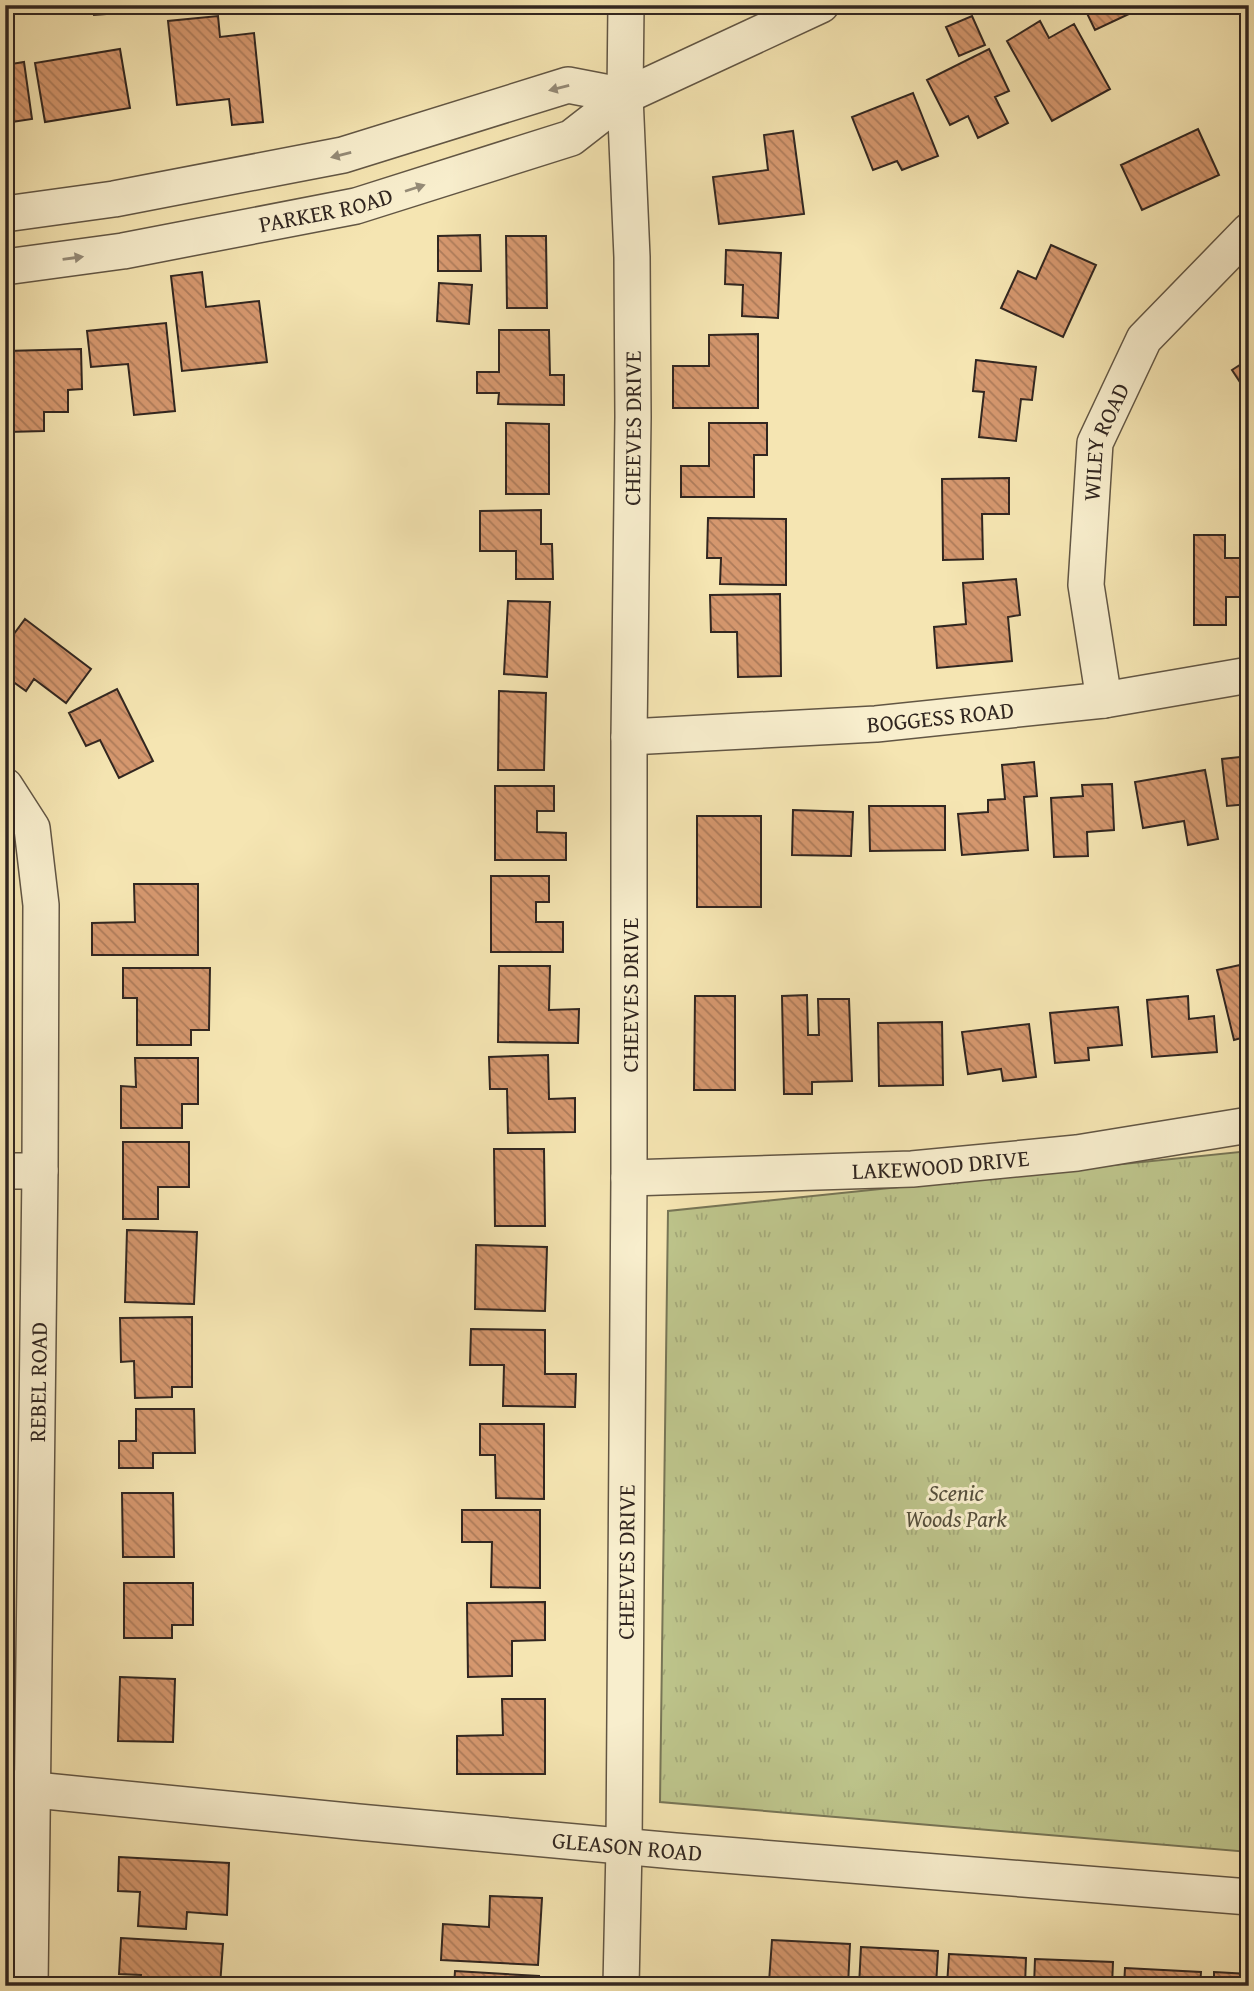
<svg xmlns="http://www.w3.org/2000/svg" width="1254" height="1991" font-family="'Gentium Book Plus',serif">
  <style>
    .park { fill: url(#park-tufts); stroke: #777556; stroke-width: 2 }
    .building { fill: url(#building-back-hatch); stroke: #312620; stroke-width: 2 }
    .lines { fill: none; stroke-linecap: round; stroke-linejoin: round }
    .minor-casing { stroke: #625644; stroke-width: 38 }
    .minor { stroke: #f8eecd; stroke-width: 35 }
    .oneway { fill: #948a76 }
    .labels { text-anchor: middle; stroke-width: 6; stroke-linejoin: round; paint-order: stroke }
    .street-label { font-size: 23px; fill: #312620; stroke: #f8eecd }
    .park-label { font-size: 23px; font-style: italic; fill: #544e3b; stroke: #f8eecd }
  </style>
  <defs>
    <pattern id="park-tufts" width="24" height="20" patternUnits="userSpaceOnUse" patternTransform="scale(1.75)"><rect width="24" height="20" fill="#bdc48b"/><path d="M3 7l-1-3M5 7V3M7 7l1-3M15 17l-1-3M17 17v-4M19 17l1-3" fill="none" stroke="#a3a878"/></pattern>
    <pattern id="building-back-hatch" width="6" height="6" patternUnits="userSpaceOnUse" patternTransform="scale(1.75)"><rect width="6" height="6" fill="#d5976e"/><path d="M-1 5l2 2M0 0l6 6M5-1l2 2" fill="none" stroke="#ad7b5a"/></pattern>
  </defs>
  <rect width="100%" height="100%" fill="#f5e5b2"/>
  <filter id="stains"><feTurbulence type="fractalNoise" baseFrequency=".00286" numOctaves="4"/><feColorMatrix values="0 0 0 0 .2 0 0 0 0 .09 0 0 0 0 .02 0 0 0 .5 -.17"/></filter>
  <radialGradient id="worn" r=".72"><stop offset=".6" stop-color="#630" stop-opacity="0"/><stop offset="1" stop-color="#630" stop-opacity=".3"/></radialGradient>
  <path class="park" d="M 1249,1151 L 1249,1852 L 660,1802 L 668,1211 Z"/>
  <path class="building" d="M 93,5 L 119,5 L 119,13 L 94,15 Z
    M 1083,5 L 1148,5 L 1095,30 Z
    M 218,16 L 220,37 L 254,33 L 263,122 L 232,125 L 229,99 L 177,105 L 168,21 Z
    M 972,16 L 985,45 L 959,56 L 946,27 Z
    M 1040,21 L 1049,38 L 1074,24 L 1110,89 L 1052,121 L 1007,41 Z
    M 120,49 L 130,108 L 45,122 L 35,63 Z
    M 989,49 L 1009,91 L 995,97 L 1008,123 L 978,138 L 968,116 L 950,125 L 927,80 Z
    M 24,62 L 32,119 L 5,123 L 5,65 Z
    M 913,93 L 938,156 L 902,170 L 897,161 L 873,170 L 852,117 Z
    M 1198,129 L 1219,175 L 1142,210 L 1121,165 Z
    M 793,131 L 804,214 L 719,224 L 713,177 L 768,170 L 764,135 Z
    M 480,235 L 481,271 L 438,271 L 438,236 Z
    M 506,236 L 546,236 L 547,308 L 507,308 Z
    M 1051,245 L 1096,265 L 1063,337 L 1001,308 L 1018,271 L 1036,279 Z
    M 726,250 L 781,253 L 778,318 L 742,316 L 743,285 L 725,284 Z
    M 202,272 L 206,307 L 259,301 L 267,362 L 182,371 L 171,276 Z
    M 439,283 L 472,285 L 469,324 L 437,321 Z
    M 166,323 L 175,411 L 134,415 L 128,364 L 91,367 L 87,331 Z
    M 499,330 L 549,330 L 550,375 L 564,375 L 564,405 L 498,404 L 499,393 L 477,393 L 477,372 L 499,372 Z
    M 758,334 L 758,408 L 673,408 L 673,366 L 709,366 L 709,335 Z
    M 81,349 L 82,389 L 68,390 L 68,412 L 44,412 L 44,431 L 8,432 L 6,351 Z
    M 1249,359 L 1249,396 L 1232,370 Z
    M 976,360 L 1036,367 L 1032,400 L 1021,399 L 1016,441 L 979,437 L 984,392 L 973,391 Z
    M 506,423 L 549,424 L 549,494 L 506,494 Z
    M 709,423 L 767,423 L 767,455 L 754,455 L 754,497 L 681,497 L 681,466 L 709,466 Z
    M 1009,478 L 1009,514 L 982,514 L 983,559 L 943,560 L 942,479 Z
    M 541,510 L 541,544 L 552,544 L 553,579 L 516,579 L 516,551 L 480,551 L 480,511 Z
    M 708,518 L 786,519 L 786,585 L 720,584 L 721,558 L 707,558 Z
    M 1194,535 L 1225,535 L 1225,558 L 1249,558 L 1249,597 L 1226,597 L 1226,625 L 1194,625 Z
    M 1016,579 L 1020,615 L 1008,617 L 1012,661 L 937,668 L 934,627 L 966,624 L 963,583 Z
    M 780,594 L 781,676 L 738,677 L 737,632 L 711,632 L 710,595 Z
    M 508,601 L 550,602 L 547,677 L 504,674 Z
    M 25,619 L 91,669 L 66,703 L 34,679 L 26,691 L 5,676 L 5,646 Z
    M 117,689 L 153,761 L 119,778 L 100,740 L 86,746 L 69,713 Z
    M 499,691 L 546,693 L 544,770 L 498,770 Z
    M 1249,756 L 1249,804 L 1227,806 L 1222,759 Z
    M 1034,762 L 1037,796 L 1024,797 L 1028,850 L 962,855 L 958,814 L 988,812 L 988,800 L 1005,799 L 1002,765 Z
    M 1205,770 L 1218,839 L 1188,845 L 1184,821 L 1143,828 L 1135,782 Z
    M 1112,784 L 1114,830 L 1087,832 L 1088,856 L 1054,857 L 1051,798 L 1083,796 L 1082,785 Z
    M 495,786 L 554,786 L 554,811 L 537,811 L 537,832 L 566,833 L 566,860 L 495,860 Z
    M 869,806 L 945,806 L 945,850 L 870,851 Z
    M 793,810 L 853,812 L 851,856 L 792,855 Z
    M 697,816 L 761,816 L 761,907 L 697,907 Z
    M 491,876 L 549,876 L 549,902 L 536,902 L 536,922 L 563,922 L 563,952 L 491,952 Z
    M 134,884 L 198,884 L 198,955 L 92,955 L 92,923 L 135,922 Z
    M 1249,963 L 1249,1036 L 1234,1040 L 1217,970 Z
    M 499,966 L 550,966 L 549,1010 L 579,1009 L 578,1043 L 498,1042 Z
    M 123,968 L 210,968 L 209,1030 L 191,1030 L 191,1045 L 137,1045 L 137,998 L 123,998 Z
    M 807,995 L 808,1035 L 819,1035 L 818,999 L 849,999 L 852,1081 L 812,1082 L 812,1094 L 784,1094 L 782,996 Z
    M 695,996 L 735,996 L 735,1090 L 694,1090 Z
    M 1188,996 L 1189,1019 L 1214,1016 L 1217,1052 L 1152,1057 L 1147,1000 Z
    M 1118,1007 L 1122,1045 L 1088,1048 L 1089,1060 L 1055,1063 L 1050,1013 Z
    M 942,1022 L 943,1085 L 879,1086 L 878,1023 Z
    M 1029,1024 L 1036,1077 L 1003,1081 L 1001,1069 L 968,1074 L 962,1032 Z
    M 548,1055 L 549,1099 L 575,1098 L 575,1132 L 508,1133 L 507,1089 L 490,1089 L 489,1057 Z
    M 135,1058 L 198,1058 L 198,1104 L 182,1104 L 182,1128 L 121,1128 L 121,1086 L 136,1087 Z
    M 123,1142 L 189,1142 L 189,1187 L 158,1187 L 158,1219 L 123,1219 Z
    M 494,1149 L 544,1149 L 545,1226 L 495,1226 Z
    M 127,1230 L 197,1232 L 194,1304 L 125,1302 Z
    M 476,1245 L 547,1247 L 545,1311 L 475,1309 Z
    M 192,1317 L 192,1387 L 172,1387 L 172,1397 L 135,1398 L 134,1361 L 121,1362 L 120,1318 Z
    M 471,1329 L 545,1330 L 545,1374 L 576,1374 L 575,1407 L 503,1406 L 504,1365 L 470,1365 Z
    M 136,1409 L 194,1409 L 195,1453 L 153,1453 L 153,1468 L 119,1468 L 119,1441 L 136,1441 Z
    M 480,1424 L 544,1424 L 544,1499 L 496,1498 L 495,1455 L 480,1455 Z
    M 122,1493 L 173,1493 L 174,1557 L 123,1557 Z
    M 462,1510 L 540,1510 L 540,1588 L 491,1587 L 492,1542 L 462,1542 Z
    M 124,1583 L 193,1583 L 193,1625 L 172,1625 L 172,1638 L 124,1638 Z
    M 545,1602 L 545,1640 L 512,1641 L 512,1676 L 468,1677 L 467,1603 Z
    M 120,1677 L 175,1679 L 173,1742 L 118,1741 Z
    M 502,1699 L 545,1699 L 545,1774 L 457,1774 L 457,1736 L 503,1735 Z
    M 119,1857 L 229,1863 L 227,1915 L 187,1912 L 186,1929 L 138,1926 L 140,1892 L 118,1891 Z
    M 490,1896 L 542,1898 L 538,1965 L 441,1960 L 443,1924 L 489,1927 Z
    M 121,1938 L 223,1944 L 220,1986 L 140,1986 L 141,1975 L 119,1974 Z
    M 772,1940 L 850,1944 L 848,1986 L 718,1986 L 719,1979 L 769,1982 Z
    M 861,1947 L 938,1951 L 936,1986 L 859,1986 Z
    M 949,1954 L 1026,1958 L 1025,1986 L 947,1986 Z
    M 1035,1959 L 1113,1962 L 1112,1986 L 1034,1986 Z
    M 1125,1968 L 1201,1972 L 1200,1986 L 1124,1986 Z
    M 455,1971 L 539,1976 L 538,1986 L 454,1986 Z
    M 1214,1972 L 1249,1974 L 1249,1986 L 1214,1986 Z"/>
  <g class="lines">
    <defs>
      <g id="minor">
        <path d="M 5,214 L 114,199 L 343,155 L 568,85 L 625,96"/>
        <path id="s1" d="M 5,267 L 123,251 L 356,206 L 571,138 L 625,96 L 821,5"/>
        <path id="s2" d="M 1104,700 L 1086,585 L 1095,443 L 1144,339 L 1249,231"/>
        <path id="s3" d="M 629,737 L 876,724 L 1104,700 L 1249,675"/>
        <path d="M 5,786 L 32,828 L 41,905 L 40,1171 L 30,1986"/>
        <path d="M 5,1171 L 40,1171"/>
        <path id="s4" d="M 629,1178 L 912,1169 L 1077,1153 L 1249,1125"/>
        <path id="s5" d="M 5,1787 L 358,1822 L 675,1851 L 1249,1897"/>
        <path id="s6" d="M 621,1986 L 624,1847 L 629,1178 L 629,737 L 633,417 L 632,257 L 625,96 L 626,5"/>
      </g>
    </defs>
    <use href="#minor" class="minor-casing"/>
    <use href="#minor" class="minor"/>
  </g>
  <defs><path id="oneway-solid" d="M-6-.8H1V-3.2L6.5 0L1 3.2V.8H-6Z" transform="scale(1.75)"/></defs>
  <g class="oneway">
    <use href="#oneway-solid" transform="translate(559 88) rotate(166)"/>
    <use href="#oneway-solid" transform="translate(341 155) rotate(166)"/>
    <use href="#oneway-solid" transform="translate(415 188) rotate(-18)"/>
    <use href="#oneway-solid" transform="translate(73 258) rotate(-8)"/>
  </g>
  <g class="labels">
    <g class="street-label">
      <text dy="8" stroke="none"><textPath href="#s1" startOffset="326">PARKER ROAD</textPath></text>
      <text dy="8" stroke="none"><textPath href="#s6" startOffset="1558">CHEEVES DRIVE</textPath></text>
      <text dy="8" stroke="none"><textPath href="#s2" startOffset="262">WILEY ROAD</textPath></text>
      <text dy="8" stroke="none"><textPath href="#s3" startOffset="312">BOGGESS ROAD</textPath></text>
      <text transform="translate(630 995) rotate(-90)" y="8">CHEEVES DRIVE</text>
      <text dy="8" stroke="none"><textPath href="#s4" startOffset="312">LAKEWOOD DRIVE</textPath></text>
      <text transform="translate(38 1382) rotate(-89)" y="8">REBEL ROAD</text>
      <text dy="8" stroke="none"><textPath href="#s6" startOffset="424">CHEEVES DRIVE</textPath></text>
      <text dy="8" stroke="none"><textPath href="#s5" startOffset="625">GLEASON ROAD</textPath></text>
    </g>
    <g class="park-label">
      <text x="956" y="1501">Scenic<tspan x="956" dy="26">Woods Park</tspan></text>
    </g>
  </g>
  <rect width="1254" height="1991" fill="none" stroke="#f5e5b2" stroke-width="28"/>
  <rect x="7" y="7" width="1240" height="1977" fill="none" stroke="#312620" stroke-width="3.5"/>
  <rect x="14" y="14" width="1226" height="1963" fill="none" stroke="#312620" stroke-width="2"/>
  <rect width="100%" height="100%" filter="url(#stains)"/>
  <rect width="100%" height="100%" fill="url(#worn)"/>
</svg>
